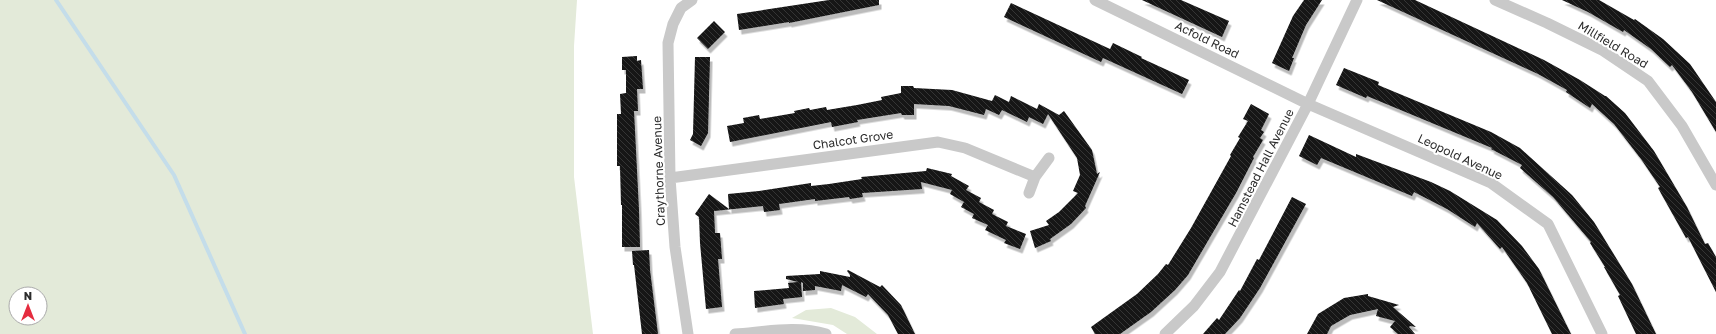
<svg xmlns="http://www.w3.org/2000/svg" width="1716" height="334" font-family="'Golos Text',sans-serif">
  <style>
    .grass { fill: #e3ead9; fill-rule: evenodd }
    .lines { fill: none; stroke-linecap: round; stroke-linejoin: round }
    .stream { stroke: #c4ddea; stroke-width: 4 }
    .building { fill: url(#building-back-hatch); filter: url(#shadow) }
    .minor { stroke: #c9c9c9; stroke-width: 11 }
    .labels { text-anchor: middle; stroke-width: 4; stroke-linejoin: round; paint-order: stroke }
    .street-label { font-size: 12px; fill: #2c2c2c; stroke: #fff }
  </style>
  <defs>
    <pattern id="building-back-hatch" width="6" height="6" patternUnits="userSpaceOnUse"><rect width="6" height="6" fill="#131313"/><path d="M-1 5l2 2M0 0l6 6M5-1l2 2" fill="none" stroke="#363636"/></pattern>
    <filter id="shadow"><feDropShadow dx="2.5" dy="4.5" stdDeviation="0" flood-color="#0004"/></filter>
  </defs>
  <rect width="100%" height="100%" fill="#fff"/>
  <path class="grass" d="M 0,0 L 577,0 L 574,46 L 574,177 L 593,334 L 0,334 ZM 16,294 L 40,294 L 40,318 L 16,318 Z
    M 831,308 L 855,317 L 877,334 L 847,334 L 833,325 L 792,318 L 806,310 Z"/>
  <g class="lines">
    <path class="stream" d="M 56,0 L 174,175 L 245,334"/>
  </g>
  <path class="building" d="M 829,0 L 879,0 L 879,5 L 789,23 L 789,22 L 739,30 L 737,14 Z
    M 1142,0 L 1181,0 L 1229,21 L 1222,37 Z
    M 1304,0 L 1322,0 L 1306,25 L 1292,58 L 1294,58 L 1289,71 L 1272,63 L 1293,16 Z
    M 1377,0 L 1415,0 L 1544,60 L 1580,80 L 1605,96 L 1606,96 L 1625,113 L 1654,151 L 1687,207 L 1705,244 L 1708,243 L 1716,257 L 1716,292 L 1688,237 L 1686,238 L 1658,188 L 1660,187 L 1641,159 L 1614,124 L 1592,104 L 1590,108 L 1566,92 L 1567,90 L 1538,74 Z
    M 1562,0 L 1599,0 L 1634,20 L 1635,19 L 1663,39 L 1690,64 L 1716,102 L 1716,132 L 1692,92 L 1672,65 L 1670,67 L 1651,49 L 1624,30 L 1623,32 L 1588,12 Z
    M 1011,3 L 1110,49 L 1113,43 L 1142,57 L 1141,58 L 1189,80 L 1182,94 L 1103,58 L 1101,62 L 1004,17 Z
    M 714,21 L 725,32 L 708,49 L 697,38 Z
    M 637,56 L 637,61 L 641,60 L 643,89 L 637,89 L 638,111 L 634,111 L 639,210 L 640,247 L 622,247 L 622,205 L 621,205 L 620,166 L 617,166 L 617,114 L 621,114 L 620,94 L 626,93 L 626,70 L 622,70 L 622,57 Z
    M 695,57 L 710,57 L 708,133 L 701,146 L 690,140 L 693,134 Z
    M 1344,68 L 1379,82 L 1378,85 L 1491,132 L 1520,148 L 1572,195 L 1594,222 L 1632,284 L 1656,334 L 1636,334 L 1618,296 L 1620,295 L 1604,267 L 1605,267 L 1590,243 L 1591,242 L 1553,197 L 1520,168 L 1522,165 L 1491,149 L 1492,148 L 1367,96 L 1366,98 L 1336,85 Z
    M 901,86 L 913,86 L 914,88 L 952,90 L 992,101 L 995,95 L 1009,102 L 1011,96 L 1037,109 L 1039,104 L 1059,115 L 1064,111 L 1092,150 L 1097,174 L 1100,172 L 1085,206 L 1086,208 L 1071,224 L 1050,239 L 1051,241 L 1035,248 L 1030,231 L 1049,225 L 1046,221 L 1059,212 L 1078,193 L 1073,191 L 1080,175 L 1077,158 L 1048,114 L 1043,124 L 1029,117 L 1027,122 L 1002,110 L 999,115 L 986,109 L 984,115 L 949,106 L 914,104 L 914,115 L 902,115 L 901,113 L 857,120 L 858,122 L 832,127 L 831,122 L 730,142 L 727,126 L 744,123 L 743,118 L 759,115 L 760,119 L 795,113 L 794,111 L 809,108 L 810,110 L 826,107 L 827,110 L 857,105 L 882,100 L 881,97 L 901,93 Z
    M 1251,104 L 1269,114 L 1261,130 L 1264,132 L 1260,138 L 1263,140 L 1253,157 L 1254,158 L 1236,193 L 1188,275 L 1175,290 L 1151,312 L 1120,334 L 1095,334 L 1091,327 L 1137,294 L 1158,274 L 1166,264 L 1168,265 L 1191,228 L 1231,156 L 1230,155 L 1240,138 L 1238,137 L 1248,121 L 1243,119 Z
    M 1309,135 L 1356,157 L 1356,154 L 1431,182 L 1450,191 L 1497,220 L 1522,246 L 1539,269 L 1571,334 L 1552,334 L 1527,283 L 1502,247 L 1500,249 L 1477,223 L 1475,227 L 1447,209 L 1414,192 L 1412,196 L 1321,158 L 1317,165 L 1299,156 Z
    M 927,168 L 952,174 L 951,176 L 969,186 L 966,190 L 981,198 L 979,202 L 994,210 L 992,214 L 1008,222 L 1006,226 L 1026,234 L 1020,249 L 1004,243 L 1006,240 L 985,230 L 988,225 L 972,218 L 974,214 L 961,207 L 964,202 L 950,194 L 952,190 L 921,182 L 922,189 L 862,193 L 863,197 L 850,199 L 849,197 L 815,201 L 815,199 L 779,204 L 780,210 L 764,212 L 763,206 L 714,211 L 715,233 L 720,233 L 722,259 L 718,259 L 722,307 L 706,309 L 700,243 L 699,217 L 695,214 L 709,194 L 729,209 L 728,194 L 759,191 L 811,183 L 811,186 L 829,184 L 862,179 L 861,177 L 926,171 Z
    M 1292,197 L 1306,204 L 1260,288 L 1240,318 L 1225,334 L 1203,334 L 1217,318 L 1219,320 L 1239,290 L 1240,291 L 1257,259 L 1259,260 Z
    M 649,250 L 650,270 L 658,334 L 642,334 L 634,265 L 633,265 L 632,251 Z
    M 848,270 L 880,287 L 882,285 L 901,305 L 915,334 L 898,334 L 888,315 L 868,294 L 866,297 L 842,285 L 841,291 L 815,286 L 815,290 L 803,291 L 803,283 L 801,282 L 802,297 L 783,299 L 784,304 L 755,308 L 754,291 L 789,288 L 788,283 L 798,282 L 786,279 L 786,276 L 820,274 L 820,271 L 850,277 L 850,275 L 847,271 Z
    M 1368,294 L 1368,296 L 1399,305 L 1393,307 L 1416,327 L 1410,326 L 1409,327 L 1415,334 L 1398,334 L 1390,327 L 1395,321 L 1376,316 L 1378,309 L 1350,315 L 1331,326 L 1327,334 L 1307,334 L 1318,314 L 1344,298 Z"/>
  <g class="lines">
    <path class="minor" d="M 1095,0 L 1308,104 L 1491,183 L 1548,224 L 1602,334
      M 1495,0 L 1547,23 L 1602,50 L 1648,81 L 1682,126 L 1716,185
      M 670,178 L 938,142 L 965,148 L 1035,177
      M 1029,193 L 1035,177 L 1049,158
      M 688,334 L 675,247 L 670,178 L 668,43 L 673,24 L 681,8 L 692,0
      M 735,334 C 764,332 798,325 826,334
      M 1165,334 L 1194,306 L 1220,272 L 1308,104 L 1357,0"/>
  </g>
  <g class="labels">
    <g class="street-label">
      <text transform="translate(1207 40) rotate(26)" y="4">Acfold Road</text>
      <text transform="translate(1613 45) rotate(31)" y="4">Millfield Road</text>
      <text transform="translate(853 140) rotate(-8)" y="4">Chalcot Grove</text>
      <text transform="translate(1460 157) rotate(25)" y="4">Leopold Avenue</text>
      <text transform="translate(1261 168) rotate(-63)" y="4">Hamstead Hall Avenue</text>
      <text transform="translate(659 171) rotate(-92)" y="4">Craythorne Avenue</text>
    </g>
  </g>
  <g transform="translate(28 306)"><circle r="19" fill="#ffffff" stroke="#ababab"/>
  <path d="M0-3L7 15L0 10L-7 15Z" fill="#e52c3f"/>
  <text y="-6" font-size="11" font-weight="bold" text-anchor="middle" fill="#2c2c2c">N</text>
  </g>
</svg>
